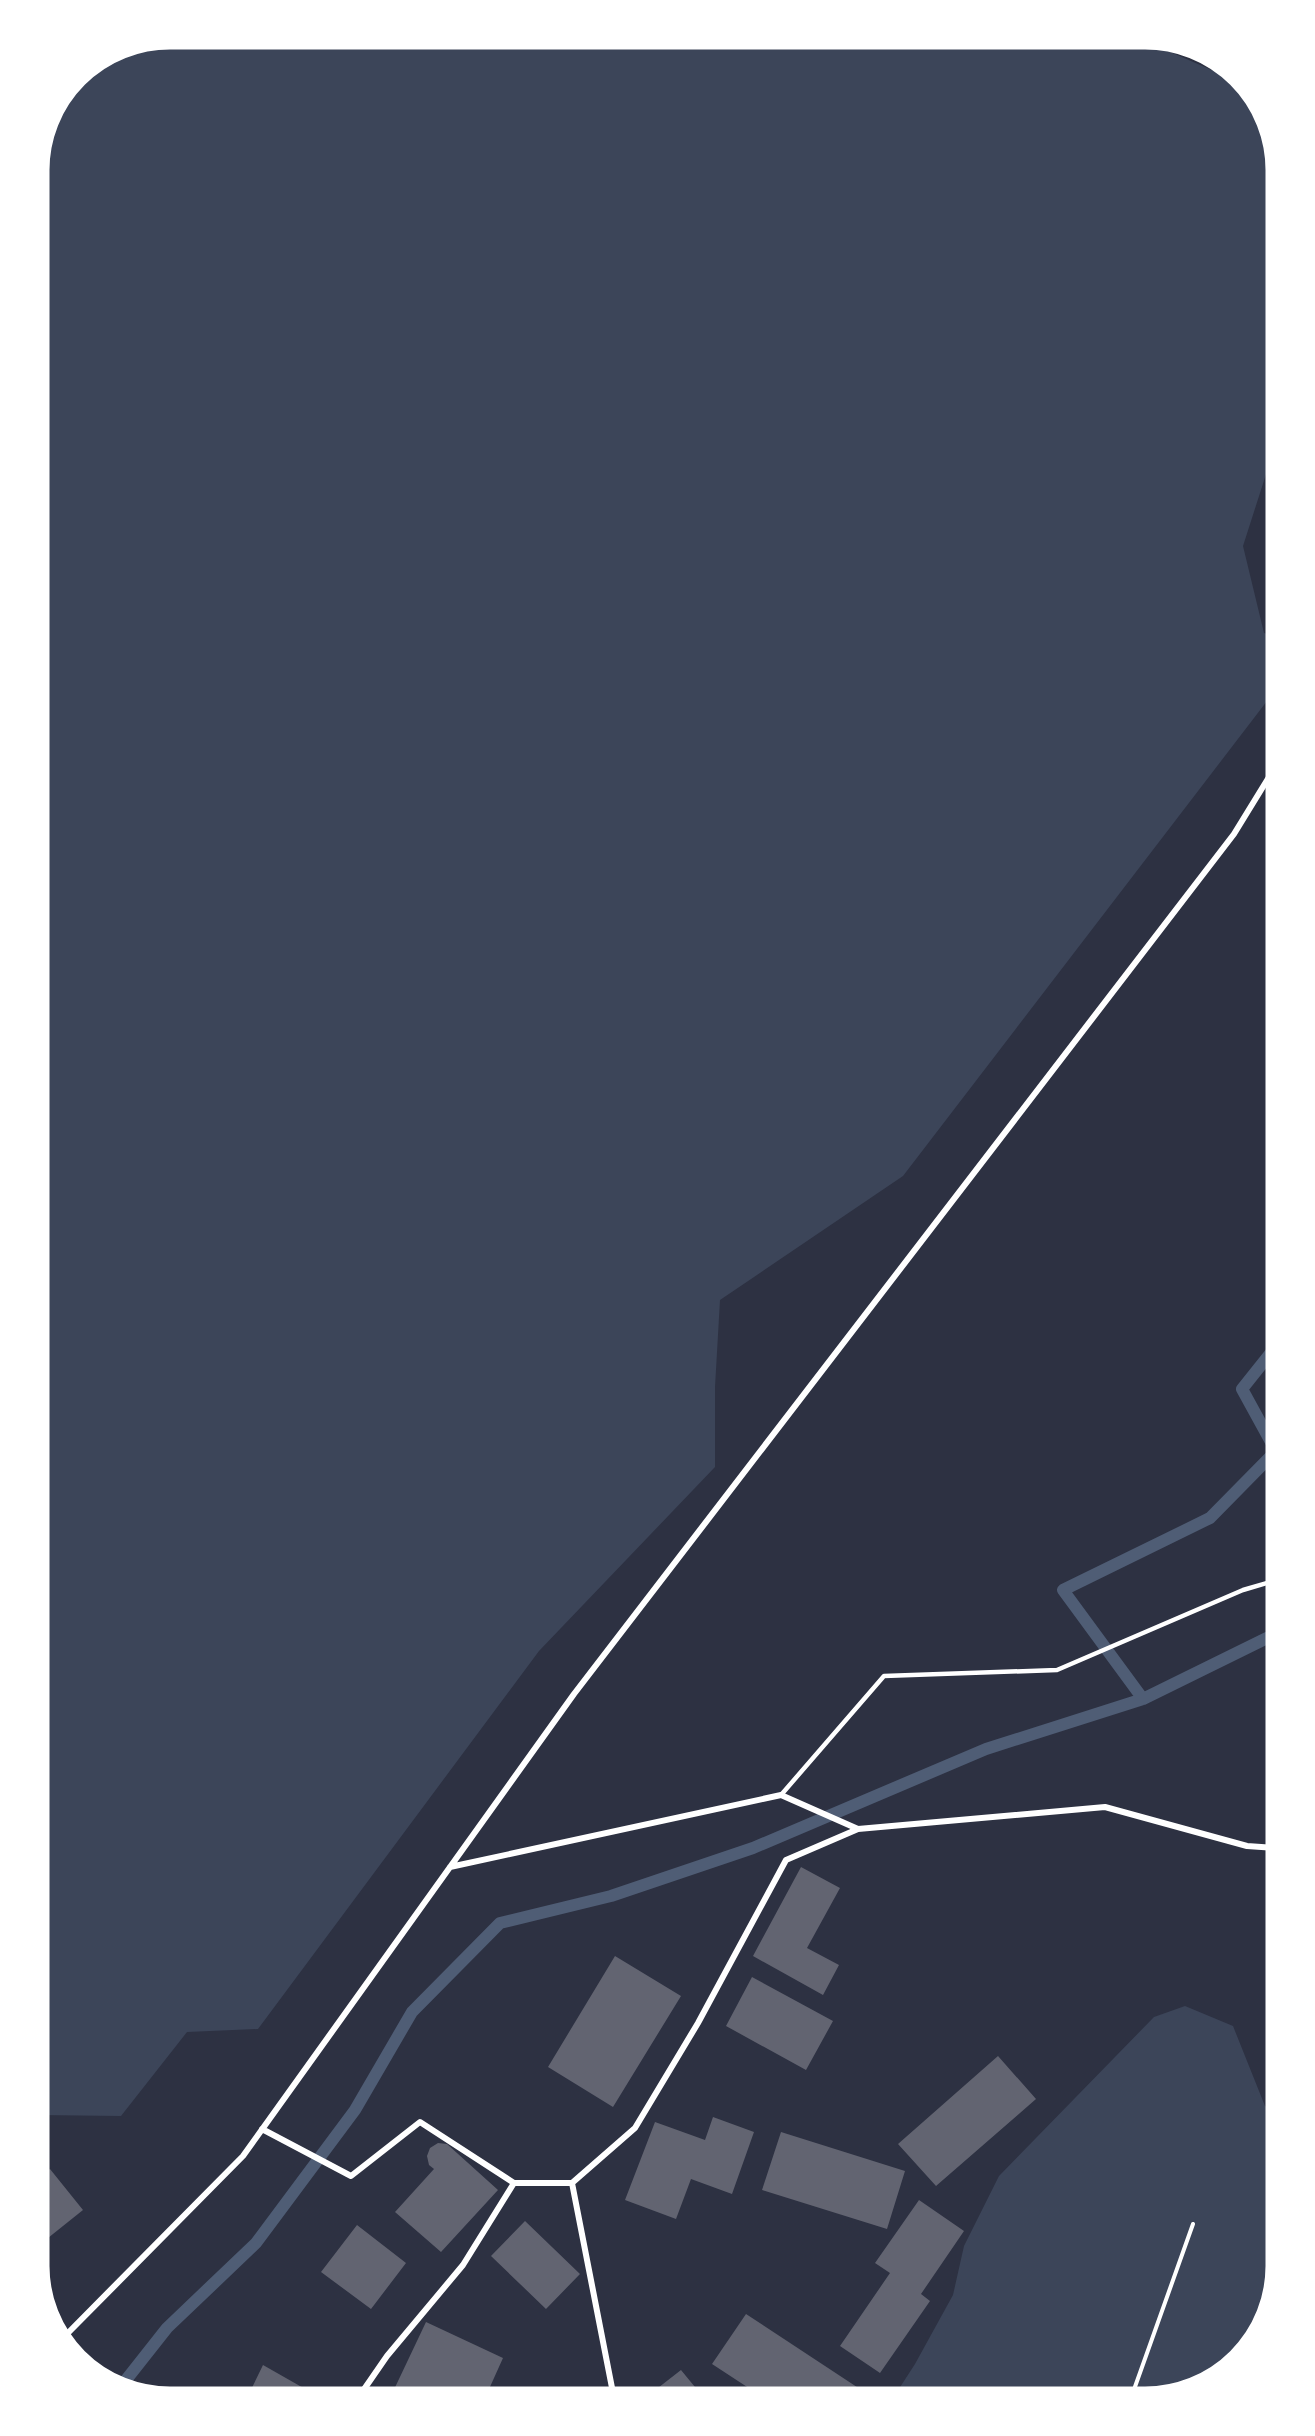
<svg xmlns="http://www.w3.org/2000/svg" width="1315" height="2436" font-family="Cabin,sans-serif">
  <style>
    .green { fill: #3c4559 }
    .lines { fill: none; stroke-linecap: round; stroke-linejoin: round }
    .stream { stroke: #4f5d75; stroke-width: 12 }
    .building { fill: #626471 }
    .path { stroke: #fff; stroke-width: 4 }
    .service { stroke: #fff; stroke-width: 4.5 }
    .minor { stroke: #fff; stroke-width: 6 }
    .rim { fill: none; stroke: #fff; stroke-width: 3 }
  </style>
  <rect width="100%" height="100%" fill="#2d3142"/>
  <path class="green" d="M 170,38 L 1138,38 L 1237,81 L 1267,119 L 1277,170 L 1277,440 L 1243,546 L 1264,633 L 1277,637 L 1277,688 L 903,1176 L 720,1300 L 715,1387 L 715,1467 L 539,1651 L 258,2029 L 187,2032 L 121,2116 L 38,2115 L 38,162 L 48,119 L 77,76 L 120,47 Z
    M 1185,2006 L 1233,2026 L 1265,2106 L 1277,2113 L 1277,2266 L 1255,2340 L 1196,2388 L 1145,2398 L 893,2398 L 915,2364 L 953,2295 L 964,2246 L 999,2176 L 1154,2017 Z"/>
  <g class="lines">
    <path class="stream" d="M 1143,1699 L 1063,1590 L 1210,1518 L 1276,1451 L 1242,1389 L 1277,1345
      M 122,2385 L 167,2328 L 256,2243 L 355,2110 L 412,2012 L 500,1923 L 611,1896 L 753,1848 L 986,1749 L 1143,1699 L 1267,1638 L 1277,1636"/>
  </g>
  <path class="building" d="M 801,1867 L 840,1888 L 807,1948 L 839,1965 L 823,1995 L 753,1956 Z
    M 615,1956 L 681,1996 L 613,2107 L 548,2067 Z
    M 752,1977 L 833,2021 L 806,2070 L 726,2026 Z
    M 998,2056 L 1036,2099 L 936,2186 L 898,2144 Z
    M 713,2117 L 754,2132 L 732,2194 L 691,2179 L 676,2219 L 625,2200 L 655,2122 L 705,2140 Z
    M 781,2132 L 905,2171 L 887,2229 L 762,2190 Z
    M 438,2143 L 447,2144 L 498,2190 L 441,2252 L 395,2212 L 434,2169 L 429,2165 L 427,2156 L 430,2148 Z
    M 50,2169 L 83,2210 L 38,2246 L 38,2178 Z
    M 919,2200 L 964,2231 L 921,2294 L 930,2301 L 880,2373 L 840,2346 L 890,2273 L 875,2263 Z
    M 525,2221 L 580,2274 L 546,2309 L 491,2256 Z
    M 357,2225 L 406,2263 L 371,2309 L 321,2272 Z
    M 746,2314 L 866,2393 L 862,2398 L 764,2398 L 712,2364 Z
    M 426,2322 L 503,2358 L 485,2398 L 390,2398 Z
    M 263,2365 L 314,2394 L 312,2398 L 247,2398 Z
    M 681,2370 L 704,2398 L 645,2398 Z"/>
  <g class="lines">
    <path class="path" d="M 1131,2398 L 1193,2224"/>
    <path class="service" d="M 781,1795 L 884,1676 L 1057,1670 L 1243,1590 L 1277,1580"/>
    <path class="minor" d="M 450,1867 L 781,1795 L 858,1829
      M 262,2129 L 351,2176 L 420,2122 L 514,2183
      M 514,2183 L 572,2183
      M 64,2337 L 243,2156 L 574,1694 L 1234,834 L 1277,764
      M 358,2398 L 387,2356 L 463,2265 L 514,2183
      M 614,2398 L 572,2183 L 635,2128 L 698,2023 L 786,1860 L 858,1829 L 1105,1807 L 1247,1846 L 1277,1848"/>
  </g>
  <path d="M0 0H1315V2436H0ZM170 48H1145A122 122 0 0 1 1267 170V2266A122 122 0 0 1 1145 2388H170A122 122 0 0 1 48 2266V170A122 122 0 0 1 170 48Z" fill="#fff" fill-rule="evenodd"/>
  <path class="rim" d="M170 48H1145A122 122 0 0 1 1267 170V2266A122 122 0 0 1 1145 2388H170A122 122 0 0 1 48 2266V170A122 122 0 0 1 170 48Z"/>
</svg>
